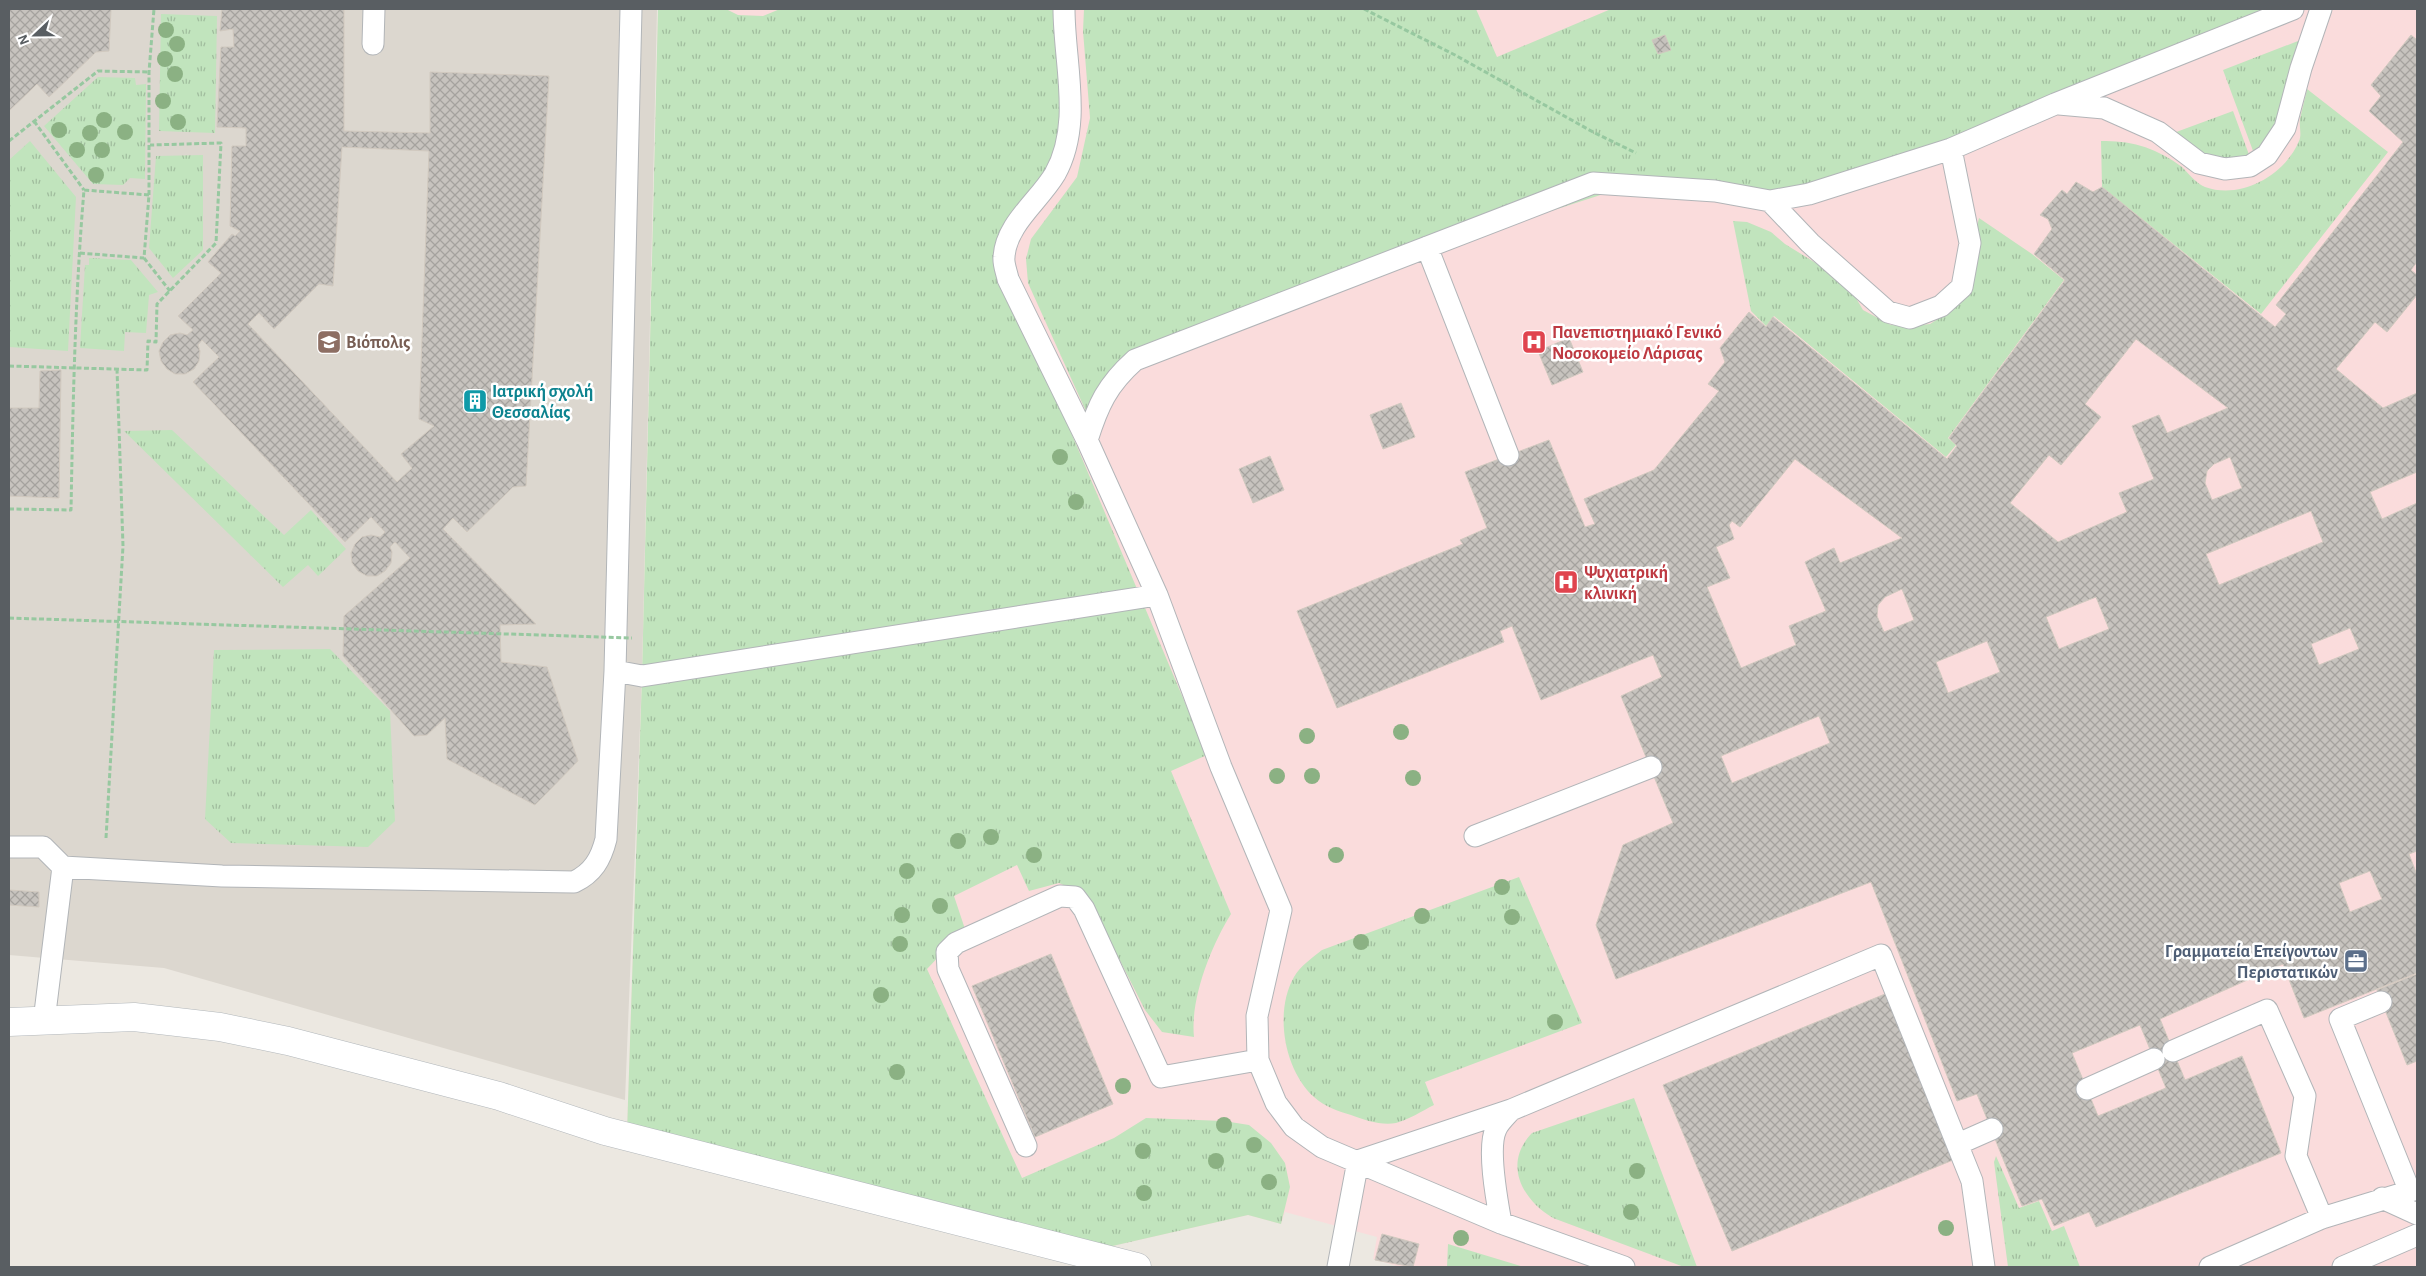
<svg xmlns="http://www.w3.org/2000/svg" width="2426" height="1276" font-family="'Alegreya Sans',sans-serif">
  <style>
    .education { fill: #dcd7cf }
    .medical { fill: #fadcdc }
    .grass { fill: url(#grass-tufts) }
    .building { fill: url(#building-cross-hatch); stroke: #d1c9bf; fill-rule: evenodd }
    .lines { fill: none; stroke-linecap: round; stroke-linejoin: round }
    .lane-casing { stroke: #b2b5b8; stroke-width: 23 }
    .secondary-casing { stroke: #b2b7bb; stroke-width: 29 }
    .path { stroke: #97c8a0; stroke-width: 3; stroke-dasharray: 5 2.5; stroke-linecap: butt }
    .lane { stroke: #fff; stroke-width: 21 }
    .secondary { stroke: #fff; stroke-width: 28 }
    .path-bridge { stroke: #97c8a0; stroke-width: 3; stroke-dasharray: 5 2.5; stroke-linecap: butt }
    .tree { fill: #8bb183 }
    .labels { text-anchor: middle; stroke-width: 5; stroke-linejoin: round; paint-order: stroke }
    .health-label { font-size: 18px; font-weight: bold; fill: #be3a42; stroke: #fff; text-anchor: start }
    .education-label { font-size: 18px; font-weight: bold; fill: #785e54; stroke: #fff; text-anchor: start }
    .culture-label { font-size: 18px; font-weight: bold; fill: #0d838f; stroke: #fff; text-anchor: start }
    .service-label { font-size: 18px; font-weight: bold; fill: #4e5e75; stroke: #fff; text-anchor: end }
  </style>
  <defs>
    <pattern id="grass-tufts" width="24" height="20" patternUnits="userSpaceOnUse" patternTransform="scale(1.25)"><rect width="24" height="20" fill="#c1e4bd"/><path d="M3 7l-1-3M5 7V3M7 7l1-3M15 17l-1-3M17 17v-4M19 17l1-3" fill="none" stroke="#a0bc9d"/></pattern>
    <pattern id="building-cross-hatch" width="8" height="8" patternUnits="userSpaceOnUse" patternTransform="scale(1.25)"><rect width="8" height="8" fill="#c7c3be"/><path d="M0 0l8 8M0 8l8-8" fill="none" stroke="#a5a29e"/></pattern>
  </defs>
  <rect width="100%" height="100%" fill="#ece8e1"/>
  <path class="education" d="M 9,9 L 657,9 L 642,676 L 625,1100 L 164,968 L 9,955 Z"/>
  <path class="medical" d="M 658,9 L 2417,9 L 2417,1267 L 1400,1267 L 1373,1259 L 1377,1237 L 1285,1212 L 1281,1224 L 1248,1215 L 1095,1250 L 627,1132 L 642,676 Z"/>
  <path class="grass" d="M 658,9 L 726,9 L 738,15 L 763,16 L 780,9 L 1064,9 L 1068,138 L 1013,236 L 1006,278 L 1207,755 L 1171,771 L 1231,914 C 1211,946 1190,999 1194,1037 L 1162,1032 L 1145,1010 L 1103,927 L 1075,890 L 1059,883 L 1029,891 L 1017,865 L 954,896 L 965,929 L 927,969 L 1022,1178 L 1114,1138 L 1146,1118 L 1224,1121 L 1249,1125 L 1271,1143 L 1285,1163 L 1290,1187 L 1281,1224 L 1248,1215 L 1095,1250 L 627,1132 L 642,676 Z
    M 1084,9 L 1476,9 L 1497,57 L 1611,9 L 2283,9 L 1808,202 L 1619,189 L 1234,314 L 1134,352 L 1089,418 L 1028,283 L 1026,259 L 1031,239 L 1077,177 L 1090,118 L 1083,31 Z
    M 161,14 L 217,16 L 215,133 L 159,131 Z
    M 2298,41 L 2302,52 L 2259,167 L 2223,70 Z
    M 98,77 L 135,78 L 136,85 L 146,84 L 145,179 L 130,178 L 123,185 L 93,184 L 44,126 Z
    M 2307,89 L 2388,152 L 2261,314 L 2102,187 L 2101,141 C 2131,140 2157,148 2182,167 C 2188,173 2197,184 2205,187 C 2241,200 2285,175 2299,141 C 2302,135 2299,126 2300,119 C 2302,109 2305,99 2307,89 Z
    M 2233,111 L 2255,171 L 2239,175 L 2160,138 Z
    M 30,141 L 76,197 L 68,351 L 9,347 L 9,160 Z
    M 203,155 L 203,250 L 173,278 L 149,248 L 156,156 Z
    M 1979,218 L 2032,254 L 2064,280 L 1948,438 L 1956,445 L 1946,457 L 1774,316 L 1766,326 L 1751,311 L 1733,221 L 1747,222 L 1771,232 L 1785,244 L 1832,273 L 1853,293 L 1863,310 L 1891,325 L 1913,326 L 1930,324 L 1947,313 L 1973,242 Z
    M 89,258 L 131,260 L 158,292 L 149,295 L 146,333 L 125,332 L 124,351 L 80,348 L 85,265 L 89,265 Z
    M 172,430 L 284,535 L 311,510 L 346,549 L 318,576 L 308,565 L 283,587 L 124,431 Z
    M 330,649 L 390,711 L 395,821 L 368,847 L 231,843 L 205,819 L 214,650 Z
    M 1519,877 L 1582,1023 L 1425,1082 L 1434,1105 C 1422,1111 1408,1120 1396,1123 C 1382,1126 1364,1120 1351,1115 C 1338,1111 1325,1107 1314,1097 C 1284,1070 1274,1012 1294,977 C 1300,966 1312,958 1322,950 Z
    M 1634,1098 L 1697,1267 L 1684,1267 L 1553,1218 C 1521,1199 1503,1163 1532,1133 Z
    M 1996,1156 L 2019,1208 L 2039,1201 L 2052,1231 L 2064,1226 L 2080,1267 L 2008,1267 L 1994,1162 Z
    M 1448,1244 L 1524,1267 L 1447,1267 Z"/>
  <path class="building" d="M 9,9 L 111,9 L 109,51 L 96,52 L 49,97 L 37,84 L 9,111 Z
    M 222,9 L 344,9 L 344,131 L 430,133 L 430,72 L 549,76 L 526,486 L 513,487 L 467,532 L 453,518 L 443,529 L 536,624 L 500,625 L 501,662 L 547,667 L 578,761 L 535,805 L 447,759 L 445,718 L 427,735 L 414,736 L 343,656 L 344,616 L 410,558 L 395,542 L 390,547 L 392,552 L 391,563 L 385,571 L 377,576 L 367,576 L 358,571 L 352,563 L 351,553 L 355,544 L 362,537 L 371,535 L 380,537 L 385,532 L 371,517 L 345,542 L 193,382 L 219,357 L 202,340 L 198,345 L 200,351 L 199,361 L 194,369 L 185,374 L 175,374 L 167,369 L 161,361 L 159,351 L 163,342 L 170,335 L 180,333 L 187,335 L 193,330 L 178,316 L 221,273 L 208,262 L 232,234 L 235,236 L 240,231 L 230,226 L 232,146 L 246,146 L 246,128 L 217,127 L 221,47 L 234,47 L 233,29 L 220,31 ZM 342,147 L 429,151 L 419,419 L 434,426 L 401,454 L 412,468 L 397,482 L 248,324 L 259,313 L 274,329 L 319,284 L 333,286 Z
    M 1665,35 L 1671,50 L 1658,54 L 1652,40 Z
    M 2411,35 L 2417,40 L 2417,262 L 2411,270 L 2417,275 L 2417,295 L 2387,332 L 2375,322 L 2336,369 L 2383,408 L 2417,393 L 2417,472 L 2370,492 L 2382,519 L 2417,503 L 2417,851 L 2409,854 L 2417,875 L 2417,973 L 2304,1018 L 2283,964 L 2160,1019 L 2185,1080 L 2242,1056 L 2281,1153 L 2096,1227 L 2089,1212 L 2054,1226 L 2042,1199 L 2022,1206 L 1977,1094 L 1957,1101 L 1871,882 L 1616,979 L 1596,925 L 1623,845 L 1673,823 L 1621,696 L 1662,677 L 1653,655 L 1541,700 L 1512,626 L 1500,631 L 1504,642 L 1337,708 L 1297,611 L 1463,544 L 1460,540 L 1487,528 L 1465,472 L 1549,440 L 1585,527 L 1595,524 L 1584,499 L 1654,470 L 1719,391 L 1708,384 L 1725,362 L 1720,348 L 1749,312 L 1766,327 L 1773,317 L 1947,459 L 1957,446 L 1949,438 L 2065,280 L 2034,254 L 2052,229 L 2048,219 L 2040,215 L 2062,190 L 2067,194 L 2076,182 L 2093,192 L 2102,187 L 2275,327 L 2286,314 L 2276,305 L 2403,142 L 2369,111 L 2381,96 L 2371,85 ZM 2136,339 L 2228,408 L 2167,433 L 2159,415 L 2132,426 L 2154,479 L 2119,493 L 2127,512 L 2058,542 L 2010,503 L 2049,455 L 2061,465 L 2101,417 L 2085,404 ZM 2230,457 L 2242,488 L 2212,500 L 2205,483 L 2207,471 L 2214,464 ZM 1795,459 L 1902,538 L 1840,563 L 1834,548 L 1805,562 L 1826,611 L 1789,626 L 1796,645 L 1741,668 L 1707,587 L 1730,578 L 1716,547 L 1734,539 L 1729,525 L 1732,521 L 1740,527 ZM 2311,511 L 2323,542 L 2219,585 L 2206,554 ZM 1902,589 L 1914,620 L 1884,632 L 1877,616 L 1878,605 L 1885,597 ZM 2096,597 L 2109,629 L 2059,649 L 2046,617 ZM 2350,628 L 2359,649 L 2319,665 L 2311,644 ZM 1987,641 L 2000,672 L 1948,693 L 1936,662 ZM 1819,716 L 1830,743 L 1732,783 L 1721,756 ZM 2370,871 L 2382,899 L 2350,912 L 2339,883 ZM 2140,1025 L 2166,1088 L 2098,1116 L 2072,1053 Z
    M 1569,338 L 1583,372 L 1552,385 L 1538,351 Z
    M 61,370 L 59,498 L 9,496 L 9,408 L 39,408 L 40,371 Z
    M 1401,403 L 1415,437 L 1383,449 L 1370,415 Z
    M 1270,456 L 1284,490 L 1253,503 L 1239,469 Z
    M 9,890 L 39,892 L 39,907 L 9,905 Z
    M 1051,954 L 1113,1104 L 1035,1137 L 972,986 Z
    M 2417,974 L 2417,1061 L 2407,1065 L 2377,990 Z
    M 1885,994 L 1953,1160 L 1732,1251 L 1663,1085 Z
    M 1382,1234 L 1419,1244 L 1413,1267 L 1375,1260 Z"/>
  <g class="lines">
    <defs>
      <path id="lane" d="M 1064,9 C 1064,63 1083,124 1055,174 C 1039,201 1006,224 1004,257 C 1003,264 1007,273 1008,279 L 1087,440 L 1157,595 L 1221,767 L 1281,910 L 1257,1016 L 1258,1060 L 1276,1103 L 1294,1127 L 1322,1147 L 1501,1223 L 1624,1267
        M 373,44 L 374,9
        M 2059,104 L 2104,108 L 2158,132 L 2199,163 L 2225,169 L 2250,166 L 2267,155 L 2285,128 L 2301,68 L 2321,9
        M 1770,201 L 1810,243 L 1888,312 L 1910,318 L 1941,306 L 1962,287 L 1970,243 L 1951,149
        M 1427,247 L 1508,455
        M 1087,440 C 1098,405 1107,385 1135,360 L 1593,183 L 1715,191 L 1770,201 L 1809,194 L 1951,149 L 2055,104 L 2293,9
        M 615,671 L 642,676 L 1157,595
        M 1475,836 L 1651,767
        M 9,847 L 43,847 L 63,867 L 222,876 L 574,882 C 593,873 601,859 606,839 L 615,671 L 631,9
        M 2381,1002 L 2340,1019 L 2410,1192
        M 44,1021 L 63,867
        M 2173,1051 L 2267,1010 L 2305,1096 L 2296,1156 L 2322,1218
        M 2087,1089 L 2154,1059
        M 1958,1144 L 1992,1129
        M 1026,1146 L 948,969 L 947,952 L 956,943 L 1060,896 L 1075,897 L 1084,909 L 1161,1077 L 1258,1060
        M 2382,1198 L 2417,1214
        M 1501,1223 C 1497,1201 1487,1148 1496,1129 C 1499,1122 1506,1116 1511,1110
        M 1338,1267 L 1358,1161 L 1511,1110 L 1881,955 L 1972,1181 L 1984,1267
        M 2210,1267 L 2322,1218 L 2417,1189
        M 2343,1267 L 2417,1235"/>
      <path id="secondary" d="M 9,1022 L 134,1017 L 220,1027 L 288,1041 L 499,1096 L 605,1131 L 1137,1267"/>
    </defs>
    <use href="#lane" class="lane-casing"/>
    <use href="#secondary" class="secondary-casing"/>
    <path class="path" d="M 1364,9 L 1455,55 L 1593,132 L 1636,153
      M 34,121 L 84,190
      M 9,141 L 98,71 L 149,72
      M 149,195 L 149,72 L 154,9
      M 144,258 L 170,291
      M 9,366 L 147,370 L 148,341 L 156,342 L 157,304 L 216,243 L 221,143 L 150,145
      M 9,509 L 71,510 C 73,403 75,296 84,190 L 149,195 L 144,258 L 79,253
      M 106,838 L 123,546 L 117,369"/>
    <use href="#lane" class="lane"/>
    <use href="#secondary" class="secondary"/>
    <path class="path-bridge" d="M 9,618 L 632,638"/>
  </g>
  <g class="tree">
    <circle cx="166" cy="30" r="8"/>
    <circle cx="177" cy="44" r="8"/>
    <circle cx="165" cy="59" r="8"/>
    <circle cx="175" cy="74" r="8"/>
    <circle cx="163" cy="101" r="8"/>
    <circle cx="104" cy="120" r="8"/>
    <circle cx="178" cy="122" r="8"/>
    <circle cx="59" cy="130" r="8"/>
    <circle cx="125" cy="132" r="8"/>
    <circle cx="90" cy="133" r="8"/>
    <circle cx="77" cy="150" r="8"/>
    <circle cx="102" cy="150" r="8"/>
    <circle cx="96" cy="175" r="8"/>
    <circle cx="1060" cy="457" r="8"/>
    <circle cx="1076" cy="502" r="8"/>
    <circle cx="1401" cy="732" r="8"/>
    <circle cx="1307" cy="736" r="8"/>
    <circle cx="1277" cy="776" r="8"/>
    <circle cx="1312" cy="776" r="8"/>
    <circle cx="1413" cy="778" r="8"/>
    <circle cx="991" cy="837" r="8"/>
    <circle cx="958" cy="841" r="8"/>
    <circle cx="1034" cy="855" r="8"/>
    <circle cx="1336" cy="855" r="8"/>
    <circle cx="907" cy="871" r="8"/>
    <circle cx="1502" cy="887" r="8"/>
    <circle cx="940" cy="906" r="8"/>
    <circle cx="902" cy="915" r="8"/>
    <circle cx="1422" cy="916" r="8"/>
    <circle cx="1512" cy="917" r="8"/>
    <circle cx="1361" cy="942" r="8"/>
    <circle cx="900" cy="944" r="8"/>
    <circle cx="881" cy="995" r="8"/>
    <circle cx="1555" cy="1022" r="8"/>
    <circle cx="897" cy="1072" r="8"/>
    <circle cx="1123" cy="1086" r="8"/>
    <circle cx="1224" cy="1125" r="8"/>
    <circle cx="1254" cy="1145" r="8"/>
    <circle cx="1143" cy="1151" r="8"/>
    <circle cx="1216" cy="1161" r="8"/>
    <circle cx="1637" cy="1171" r="8"/>
    <circle cx="1269" cy="1182" r="8"/>
    <circle cx="1144" cy="1193" r="8"/>
    <circle cx="1631" cy="1212" r="8"/>
    <circle cx="1946" cy="1228" r="8"/>
    <circle cx="1461" cy="1238" r="8"/>
  </g>
  <defs>
    <symbol id="university-square" viewBox="-11 -11 22 22"><rect x="-9" y="-9" width="18" height="18" rx="4" fill="#8d6e63" stroke="#fff"/><path d="M0-5L7-2L0 1L-7-2ZM-4 1L0 2.5L4 1V4Q0 6-4 4Z" fill="#fff"/></symbol>
    <symbol id="hospital-square" viewBox="-11 -11 22 22"><rect x="-9" y="-9" width="18" height="18" rx="4" fill="#e0444e" stroke="#fff"/><path d="M-5-5h3v3.5h4V-5h3V5h-3V1.5h-4V5h-3Z" fill="#fff"/></symbol>
    <symbol id="building-square" viewBox="-11 -11 22 22"><rect x="-9" y="-9" width="18" height="18" rx="4" fill="#0f9aa8" stroke="#fff"/><path d="M-4-6H4V6H1V3H-1V6H-4ZM-2.5-4.3h1.7v1.8h-1.7ZM.8-4.3h1.7v1.8H.8ZM-2.5-1h1.7V.8h-1.7ZM.8-1h1.7V.8H.8Z" fill="#fff"/></symbol>
    <symbol id="office-square" viewBox="-11 -11 22 22"><rect x="-9" y="-9" width="18" height="18" rx="4" fill="#5c6f8a" stroke="#fff"/><path d="M-6-3h4V-5.5h4V-3h4V5H-6ZM-1-4.5V-3h2v-1.5ZM-6 0V1H6V0Z" fill="#fff"/></symbol>
  </defs>
  <g fill-rule="evenodd">
    <use href="#university-square" x="315" y="328" width="28" height="28"/>
    <use href="#hospital-square" x="1520" y="328" width="28" height="28"/>
    <use href="#building-square" x="461" y="387" width="28" height="28"/>
    <use href="#hospital-square" x="1552" y="568" width="28" height="28"/>
    <use href="#office-square" x="2342" y="947" width="28" height="28"/>
  </g>
  <g class="labels">
    <g class="health-label">
      <text x="1552" y="338">Πανεπιστημιακό Γενικό<tspan x="1552" dy="21">Νοσοκομείο Λάρισας</tspan></text>
      <text x="1584" y="578">Ψυχιατρική<tspan x="1584" dy="21">κλινική</tspan></text>
    </g>
    <g class="education-label">
      <text x="346" y="348">Βιόπολις</text>
    </g>
    <g class="culture-label">
      <text x="492" y="397">Ιατρική σχολή<tspan x="492" dy="21">Θεσσαλίας</tspan></text>
    </g>
    <g class="service-label">
      <text x="2338" y="957">Γραμματεία Επείγοντων<tspan x="2338" dy="21">Περιστατικών</tspan></text>
    </g>
  </g>
  <rect width="2426" height="1276" fill="none" stroke="#595e62" stroke-width="20"/>
  <g transform="translate(35 35) rotate(248)" stroke="#ffffff" stroke-width="4" paint-order="stroke">
  <path d="M0-4L9 19L0 12L-9 19Z" fill="#595e62"/>
  <text y="-8" font-size="14" font-weight="bold" text-anchor="middle" fill="#595e62">N</text>
  </g>
</svg>
